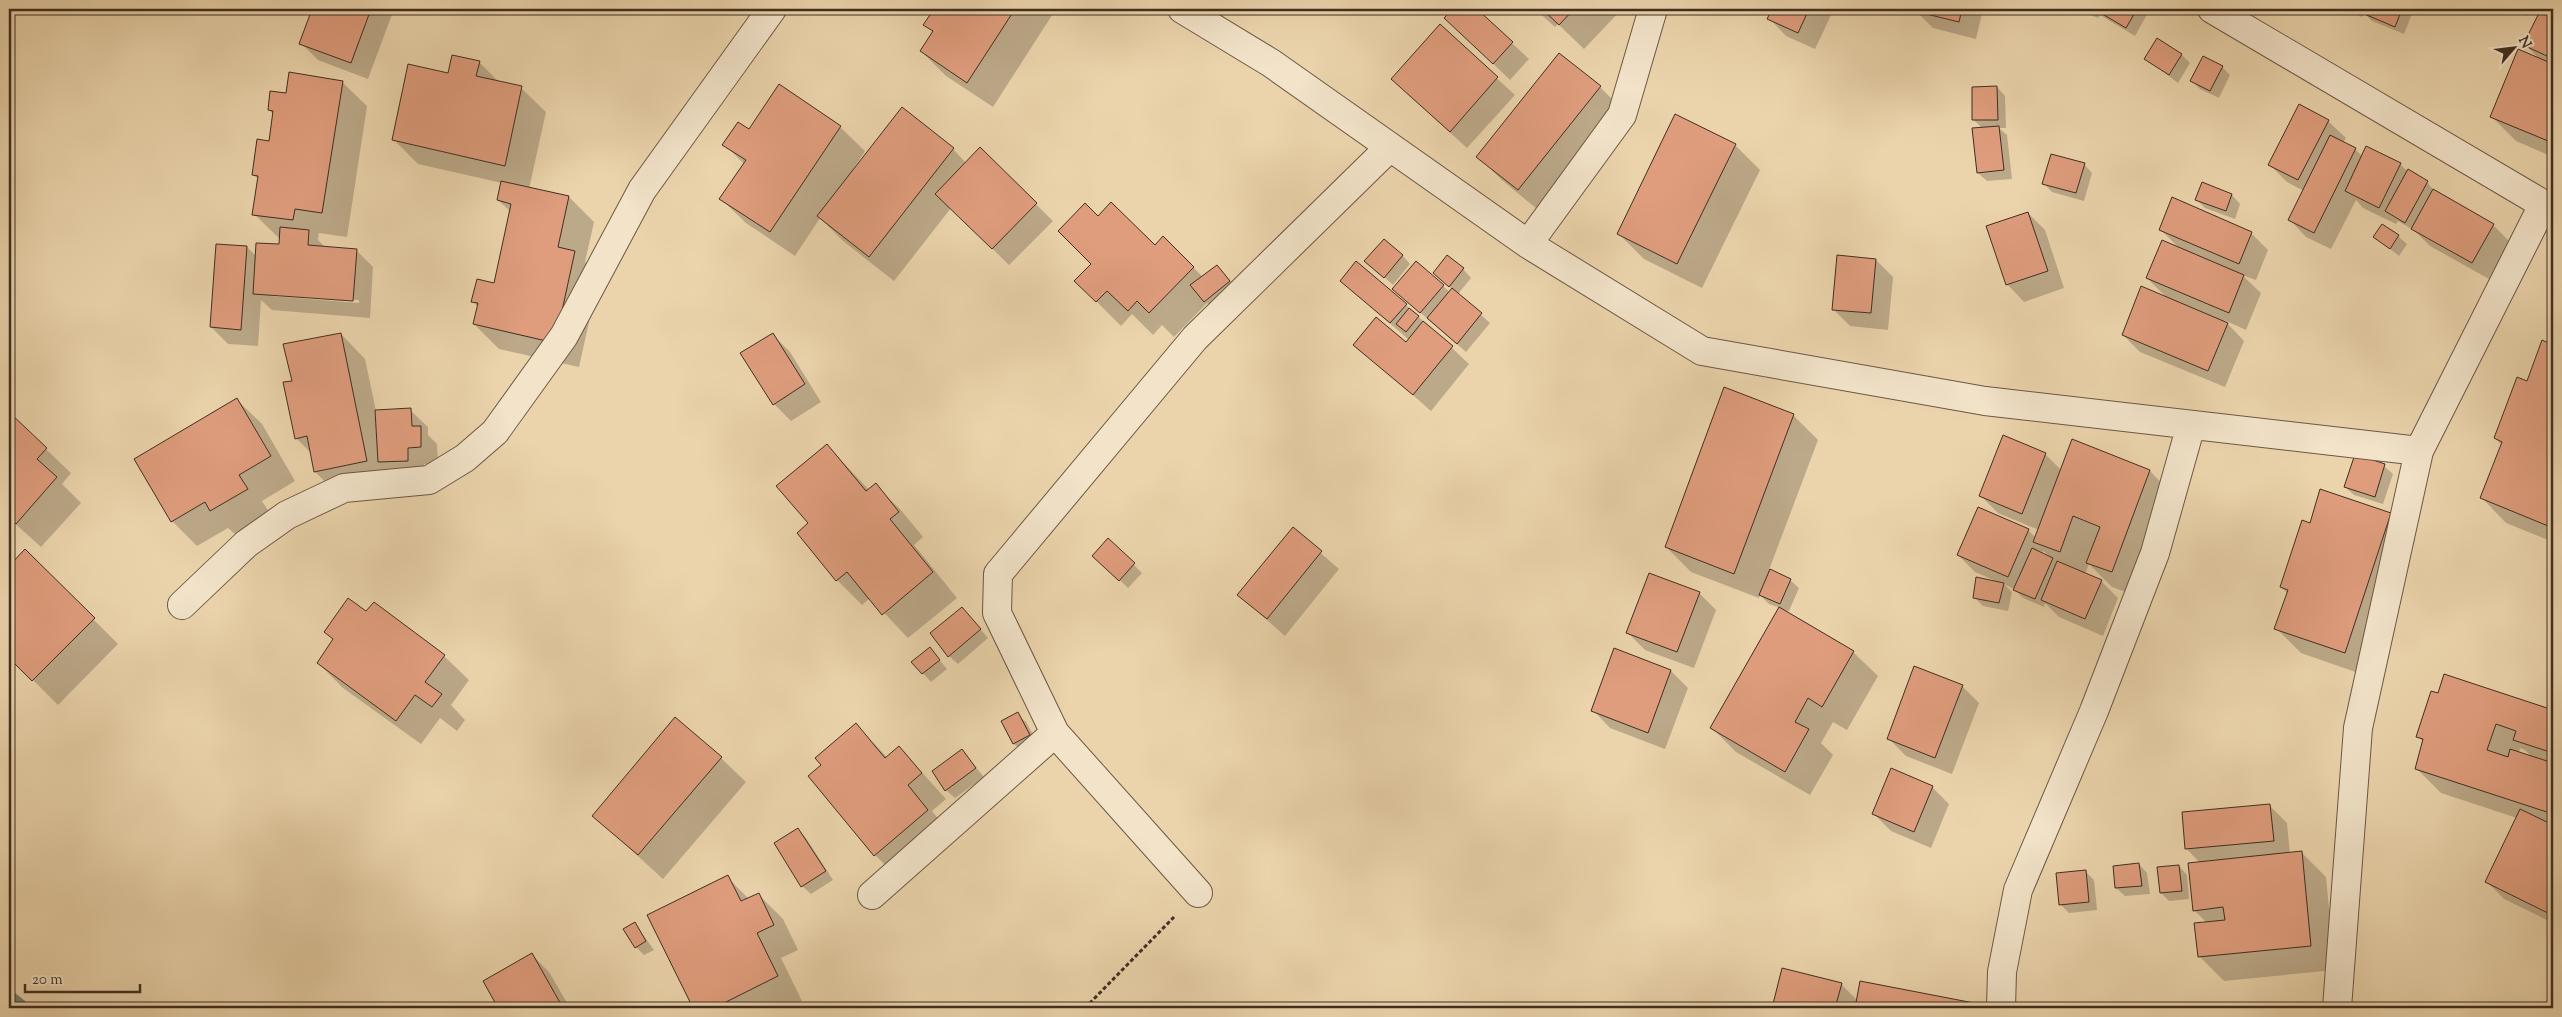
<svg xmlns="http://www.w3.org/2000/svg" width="2562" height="1017" font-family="'Sorts Mill Goudy',serif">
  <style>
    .shadow { fill: #0003; fill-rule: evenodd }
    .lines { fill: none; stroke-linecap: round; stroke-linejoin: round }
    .stream { stroke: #758173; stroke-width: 11 }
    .building { fill: #df9d7d; stroke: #412e22 }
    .minor-casing { stroke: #6c5844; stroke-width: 30 }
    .path { stroke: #412e22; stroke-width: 3; stroke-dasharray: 4 2.5; stroke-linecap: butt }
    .minor { stroke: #f2e3c9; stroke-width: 28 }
  </style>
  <rect width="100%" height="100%" fill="#ebd4ac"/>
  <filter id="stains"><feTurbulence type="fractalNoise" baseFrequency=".004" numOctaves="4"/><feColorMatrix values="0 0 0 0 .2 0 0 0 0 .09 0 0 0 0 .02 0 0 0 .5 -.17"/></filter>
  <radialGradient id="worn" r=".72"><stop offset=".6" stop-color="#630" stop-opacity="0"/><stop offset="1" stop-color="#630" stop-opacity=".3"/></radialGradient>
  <path class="shadow" d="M 313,9 L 394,9 L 368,79 L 318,60 L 301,43 Z
    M 935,9 L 952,11 L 1056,9 L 993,107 L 946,76 L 921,51 L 933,33 L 925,24 Z
    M 1454,9 L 1475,9 L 1529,59 L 1510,80 L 1446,18 Z
    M 1535,9 L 1622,9 L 1584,49 L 1558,24 L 1555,27 Z
    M 1773,9 L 1834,9 L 1815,49 L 1786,36 L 1769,18 Z
    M 1916,9 L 1983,9 L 1976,39 L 1933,28 L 1916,11 Z
    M 2075,9 L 2146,9 L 2149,11 L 2135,36 L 2100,15 L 2098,18 Z
    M 2333,9 L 2414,9 L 2404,34 L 2372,21 L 2364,13 L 2362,17 L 2347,11 L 2346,13 Z
    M 2511,9 L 2531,9 L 2528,16 Z
    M 2543,9 L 2553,9 L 2553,157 L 2516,141 L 2491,116 L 2540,60 L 2525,44 Z
    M 1440,26 L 1515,95 L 1467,148 L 1410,96 Z
    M 2158,39 L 2182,55 L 2190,63 L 2178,83 L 2145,58 Z
    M 1559,55 L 1600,87 L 1625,112 L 1543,214 L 1503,181 L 1478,157 Z
    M 479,62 L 499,82 L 521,88 L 546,112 L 529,189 L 569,197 L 594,222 L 585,262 L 599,277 L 579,367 L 499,349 L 474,324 L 478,307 L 473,302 L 495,284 L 511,212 L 498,200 L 502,183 L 418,164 L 394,140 L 449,75 Z
    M 2222,67 L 2230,75 L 2219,98 L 2200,89 L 2192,81 Z
    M 342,82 L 367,106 L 347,237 L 319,233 L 318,240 L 325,247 L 356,250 L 373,267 L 370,318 L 272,310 L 261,300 L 258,346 L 228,344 L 211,327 L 247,247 L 257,257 L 280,246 L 280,239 L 254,214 L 259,180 L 253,174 L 270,142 L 274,115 L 269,110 L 287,94 ZM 271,294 L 359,300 L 359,303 L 271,296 Z
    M 1997,87 L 2005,96 L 2006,128 L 1999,128 L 2007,135 L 2012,179 L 1987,181 L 1978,173 L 1983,129 L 1973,119 Z
    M 2328,121 L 2346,138 L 2343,143 L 2355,149 L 2363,157 L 2400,164 L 2408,172 L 2427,182 L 2435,192 L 2493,225 L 2510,242 L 2489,279 L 2430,246 L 2415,231 L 2398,221 L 2396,224 L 2363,208 L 2356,200 L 2331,249 L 2306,237 L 2289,219 L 2304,191 L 2287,182 L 2270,165 Z
    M 840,127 L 865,151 L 852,171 L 853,172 L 953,149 L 966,163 L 980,149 L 1053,221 L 1009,265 L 951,208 L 894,281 L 843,241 L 820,218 L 795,256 L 746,223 L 721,199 L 744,164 L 724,144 L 749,131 Z
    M 1735,145 L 1760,170 L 1702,288 L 1644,259 L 1619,234 Z
    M 2084,164 L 2092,173 L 2084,201 L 2052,192 L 2044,184 Z
    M 2202,184 L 2232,195 L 2240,204 L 2235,219 L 2205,208 L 2197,200 Z
    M 2028,213 L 2045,230 L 2064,288 L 2024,302 L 2007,284 Z
    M 1098,218 L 1155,247 L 1163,238 L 1203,277 L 1217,266 L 1238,290 L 1213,310 L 1207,303 L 1174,337 L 1162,325 L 1153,335 L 1132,314 L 1121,326 L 1076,281 L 1092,264 Z
    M 2160,229 L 2251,233 L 2268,250 L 2256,280 L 2242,275 L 2261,293 L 2246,330 L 2224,320 L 2244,341 L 2225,387 L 2140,352 L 2123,335 L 2168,299 L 2147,278 L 2180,249 Z
    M 2398,236 L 2407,244 L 2399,256 L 2375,237 Z
    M 1402,255 L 1410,264 L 1393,285 L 1366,261 Z
    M 1876,260 L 1893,277 L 1888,330 L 1850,326 L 1833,309 Z
    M 1463,269 L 1471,278 L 1458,294 L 1490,323 L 1466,352 L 1393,289 L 1443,286 L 1450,292 L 1452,289 L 1443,281 Z
    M 1341,281 L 1406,305 L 1469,364 L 1431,411 L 1355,344 L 1406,344 L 1409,340 Z
    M 341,334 L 365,359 L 376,411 L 410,410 L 428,427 L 428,435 L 437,444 L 438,464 L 424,464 L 425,478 L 396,479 L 388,470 L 391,486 L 340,496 L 315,472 L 312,454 L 296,438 L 293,382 Z
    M 773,335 L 790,352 L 821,402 L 791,421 L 774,404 Z
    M 2543,342 L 2553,346 L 2553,542 L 2506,523 L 2482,498 L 2502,445 L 2495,438 L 2527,383 Z
    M 237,400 L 262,424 L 295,481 L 262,501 L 271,515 L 236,535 L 228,528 L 197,546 L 172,521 L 136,460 Z
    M 9,414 L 71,473 L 62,484 L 81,503 L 41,547 L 9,518 Z
    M 1793,415 L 1818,440 L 1769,570 L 1790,580 L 1799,588 L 1789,611 L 1781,610 L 1853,652 L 1878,676 L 1847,730 L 1833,722 L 1821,743 L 1833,755 L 1810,795 L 1736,752 L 1712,728 L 1780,608 L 1769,604 L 1760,595 L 1759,598 L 1691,572 L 1666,547 Z
    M 827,445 L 869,490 L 875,485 L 900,509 L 923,537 L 914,545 L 957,598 L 908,638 L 870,598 L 862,605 L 837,580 L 798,533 L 809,524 Z
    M 2045,454 L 2061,470 L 2150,471 L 2174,496 L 2136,596 L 2112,587 L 2089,564 L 2085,574 L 2101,581 L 2118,598 L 2103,636 L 2059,617 L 2045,603 L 2044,607 L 2023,598 L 2014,589 L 2004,584 L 2012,592 L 2008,611 L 1983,606 L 1974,597 L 1996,581 L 1975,572 L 1958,555 L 2028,530 L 2036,538 L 2039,530 L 1998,513 L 1981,496 ZM 2043,551 L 2050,557 L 2042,554 Z
    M 2384,466 L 2393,474 L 2383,504 L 2354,495 L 2345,487 Z
    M 2390,514 L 2415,539 L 2370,677 L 2301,653 L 2276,628 L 2288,594 L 2281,587 L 2310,524 Z
    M 1293,529 L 1339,569 L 1285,636 L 1239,595 Z
    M 1109,540 L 1142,573 L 1128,588 L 1094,555 Z
    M 25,551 L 118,644 L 58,705 L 9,656 L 9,568 Z
    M 1699,593 L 1716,610 L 1694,668 L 1645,650 L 1628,633 Z
    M 367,613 L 444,656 L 469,680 L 451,705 L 465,720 L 457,731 L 440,718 L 421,744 L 343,688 L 318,663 L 334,640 L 326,632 Z
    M 970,617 L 988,638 L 958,664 L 949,656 Z
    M 930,649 L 947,669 L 931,682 L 913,662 Z
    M 1671,671 L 1688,688 L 1665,749 L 1610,728 L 1593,710 Z
    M 2445,676 L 2553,711 L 2553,923 L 2504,899 L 2487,882 L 2517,818 L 2441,793 L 2416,768 L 2424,743 L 2418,736 L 2439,695 ZM 2520,748 L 2525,750 L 2533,758 L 2519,753 Z
    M 1962,686 L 1979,703 L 1952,774 L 1906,756 L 1889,739 Z
    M 1017,714 L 1026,722 L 1038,744 L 1023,752 L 1014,744 L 1002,722 Z
    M 856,725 L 887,757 L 899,747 L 946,799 L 932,811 L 952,836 L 900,880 L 875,855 L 822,765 Z
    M 962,751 L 984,777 L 955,798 L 946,790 Z
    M 721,758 L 746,782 L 663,879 L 594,816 Z
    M 1932,787 L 1949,804 L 1931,848 L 1891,831 L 1874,814 Z
    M 2270,806 L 2287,823 L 2290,854 L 2301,852 L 2326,877 L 2335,970 L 2224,981 L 2199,956 L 2207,923 L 2194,910 L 2200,863 L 2186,848 Z
    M 798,829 L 806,838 L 833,880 L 811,894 L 802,886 Z
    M 2139,864 L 2147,873 L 2150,894 L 2125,896 L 2116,888 Z
    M 2179,866 L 2187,875 L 2189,899 L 2169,901 L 2161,893 Z
    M 2085,871 L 2094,880 L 2097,910 L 2069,913 L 2060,904 Z
    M 727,877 L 749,899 L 758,894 L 783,919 L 798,950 L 781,958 L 802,1001 L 788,1008 L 694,1008 L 648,916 Z
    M 635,924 L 654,950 L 644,955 L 636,947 Z
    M 532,955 L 549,972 L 570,1008 L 500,1008 L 485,981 Z
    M 1782,970 L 1841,984 L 1858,1001 L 1973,1004 L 1978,1008 L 1773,1008 Z"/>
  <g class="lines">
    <path class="stream" d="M 9,995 L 25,1008"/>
  </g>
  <path class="building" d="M 312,9 L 371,9 L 351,63 L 299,44 Z
    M 934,9 L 1015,9 L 967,83 L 920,51 L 933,31 L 923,25 Z
    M 1453,9 L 1477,9 L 1513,42 L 1493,64 L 1444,18 Z
    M 1542,9 L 1574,9 L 1559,25 Z
    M 1772,9 L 1809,9 L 1798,33 L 1767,19 Z
    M 1915,9 L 1962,9 L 1959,22 L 1914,11 Z
    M 2094,9 L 2137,9 L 2126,28 Z
    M 2363,9 L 2402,9 L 2395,27 L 2362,13 Z
    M 2541,9 L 2553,9 L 2553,43 L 2547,56 L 2523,45 Z
    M 1440,24 L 1498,77 L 1450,132 L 1391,79 Z
    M 2157,38 L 2182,54 L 2169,75 L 2144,59 Z
    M 2518,49 L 2553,64 L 2553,143 L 2490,117 Z
    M 1559,53 L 1601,86 L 1518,190 L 1476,157 Z
    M 452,55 L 480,61 L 476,76 L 522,86 L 505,166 L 392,140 L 408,64 L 448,73 Z
    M 2203,56 L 2223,66 L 2210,91 L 2190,81 Z
    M 289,72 L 343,81 L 322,213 L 295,209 L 293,220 L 252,215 L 258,176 L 252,175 L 257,139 L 269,141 L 273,111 L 268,110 L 270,91 L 286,93 Z
    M 779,84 L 841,126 L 770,232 L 719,199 L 746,160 L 722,145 L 738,122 L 749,129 Z
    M 1997,86 L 1998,120 L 1972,120 L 1972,87 Z
    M 2299,104 L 2329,120 L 2298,180 L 2268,165 Z
    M 902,107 L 954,148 L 869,257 L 817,216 Z
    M 1675,114 L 1736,144 L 1677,264 L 1617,234 Z
    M 1999,126 L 2004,170 L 1977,173 L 1972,128 Z
    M 2330,135 L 2356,148 L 2314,233 L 2288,220 Z
    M 2366,146 L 2401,163 L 2379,208 L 2345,191 Z
    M 980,147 L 1037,203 L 992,249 L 935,194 Z
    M 2051,154 L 2085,163 L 2076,193 L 2042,184 Z
    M 2408,169 L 2428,181 L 2405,223 L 2385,211 Z
    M 501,181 L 569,196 L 558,247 L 575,251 L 555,343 L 473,324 L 478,303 L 471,302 L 477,279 L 494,283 L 511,204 L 497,200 Z
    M 2202,182 L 2232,194 L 2226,211 L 2195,200 Z
    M 2433,189 L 2494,224 L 2472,263 L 2411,229 Z
    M 2172,197 L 2252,232 L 2239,264 L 2159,230 Z
    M 1111,202 L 1155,245 L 1163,236 L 1194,267 L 1149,313 L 1137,301 L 1128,311 L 1107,291 L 1096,302 L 1074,281 L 1091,264 L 1058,231 L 1085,203 L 1098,216 Z
    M 2028,212 L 2048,271 L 2006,285 L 1986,226 Z
    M 2382,224 L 2399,235 L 2390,249 L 2373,237 Z
    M 280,227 L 309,230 L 308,245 L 357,249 L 353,301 L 253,294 L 256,243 L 279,244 Z
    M 1384,239 L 1403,255 L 1384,278 L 1364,261 Z
    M 2162,240 L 2244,275 L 2229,313 L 2146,278 Z
    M 216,244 L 247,246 L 241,330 L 210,327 Z
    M 1447,255 L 1464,268 L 1449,287 L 1433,273 Z
    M 1837,255 L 1876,259 L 1871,313 L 1832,310 Z
    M 1356,261 L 1407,304 L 1390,323 L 1340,281 Z
    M 1416,261 L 1444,285 L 1420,313 L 1392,289 Z
    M 1217,265 L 1230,281 L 1204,302 L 1190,285 Z
    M 2141,286 L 2228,323 L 2208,371 L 2122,335 Z
    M 1452,288 L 1482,313 L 1457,344 L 1427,318 Z
    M 1409,308 L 1419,316 L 1406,332 L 1396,324 Z
    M 1376,317 L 1406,342 L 1423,321 L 1453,346 L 1413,395 L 1353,345 Z
    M 341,333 L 367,461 L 314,472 L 307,436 L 295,439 L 283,382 L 292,381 L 283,344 Z
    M 773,333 L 805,384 L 773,405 L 740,353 Z
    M 2542,340 L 2553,345 L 2553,528 L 2480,498 L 2502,442 L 2494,438 L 2517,377 L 2527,381 Z
    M 1724,387 L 1794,414 L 1734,574 L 1665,547 Z
    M 237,398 L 271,456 L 239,475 L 248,489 L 210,511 L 205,502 L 171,522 L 134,459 Z
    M 411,408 L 412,426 L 421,426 L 421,447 L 408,448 L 408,461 L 378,462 L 375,410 Z
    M 9,412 L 47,448 L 37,459 L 57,477 L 16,524 L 9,517 Z
    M 2003,435 L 2046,453 L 2022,514 L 1979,496 Z
    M 2072,439 L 2150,470 L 2112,572 L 2086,563 L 2100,527 L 2073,516 L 2060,552 L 2033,542 Z
    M 827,444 L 866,491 L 876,483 L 899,512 L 890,519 L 933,572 L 882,615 L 847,572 L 836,581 L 797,533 L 808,523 L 776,486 Z
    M 2355,454 L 2385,464 L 2375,497 L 2344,487 Z
    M 2320,489 L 2391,513 L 2345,653 L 2274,629 L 2288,590 L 2280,587 L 2302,520 L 2310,523 Z
    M 1978,507 L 2029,529 L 2008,577 L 1957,555 Z
    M 1293,527 L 1322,551 L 1267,619 L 1237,595 Z
    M 1108,538 L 1135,563 L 1119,581 L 1092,556 Z
    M 2032,548 L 2053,558 L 2035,599 L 2013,590 Z
    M 25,549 L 95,618 L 32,681 L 9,658 L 9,566 Z
    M 2057,561 L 2102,580 L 2085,619 L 2041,600 Z
    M 1770,569 L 1791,579 L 1780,604 L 1759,595 Z
    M 1649,573 L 1700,592 L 1677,652 L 1626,633 Z
    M 1976,577 L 2004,583 L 1999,603 L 1973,598 Z
    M 348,598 L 366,611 L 374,602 L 445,655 L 425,682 L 442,694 L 432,707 L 415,695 L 396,721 L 317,663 L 333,639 L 324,632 Z
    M 962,607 L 981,629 L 948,657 L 930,633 Z
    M 1779,607 L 1854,651 L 1822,707 L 1808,698 L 1795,722 L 1809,729 L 1785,772 L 1710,728 Z
    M 930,647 L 940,660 L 922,674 L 911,662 Z
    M 1614,648 L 1671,670 L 1648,733 L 1591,711 Z
    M 1914,666 L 1963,685 L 1935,758 L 1887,739 Z
    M 2444,674 L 2553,710 L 2553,753 L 2513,740 L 2516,731 L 2496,724 L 2487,750 L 2508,757 L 2510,749 L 2553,763 L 2553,814 L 2415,769 L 2423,739 L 2416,737 L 2431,691 L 2438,693 Z
    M 1018,712 L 1030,735 L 1013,744 L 1001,721 Z
    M 675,717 L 722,757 L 638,855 L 592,816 Z
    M 856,723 L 885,758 L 899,746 L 922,773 L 908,785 L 928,810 L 874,856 L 808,776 L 821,765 L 815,758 Z
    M 962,749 L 976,768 L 945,791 L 932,771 Z
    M 1891,768 L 1933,786 L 1914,832 L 1872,814 Z
    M 2270,804 L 2274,841 L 2185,849 L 2182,812 Z
    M 2520,809 L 2553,825 L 2552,915 L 2485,882 Z
    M 798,828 L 826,871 L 801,887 L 774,843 Z
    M 2302,851 L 2311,946 L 2198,957 L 2194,923 L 2225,920 L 2223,907 L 2193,911 L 2188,863 Z
    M 2139,863 L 2142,886 L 2115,888 L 2113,866 Z
    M 2179,865 L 2182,891 L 2160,893 L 2157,867 Z
    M 2086,870 L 2089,902 L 2059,905 L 2056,873 Z
    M 728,875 L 741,901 L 759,893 L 774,925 L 757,933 L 778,976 L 714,1008 L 693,1008 L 647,915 Z
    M 635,922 L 646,941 L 635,948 L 623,929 Z
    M 532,953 L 563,1008 L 498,1008 L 483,981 Z
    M 1782,968 L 1842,983 L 1835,1008 L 1772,1008 Z
    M 1860,981 L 1974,1003 L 1973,1008 L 1855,1008 Z"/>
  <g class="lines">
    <defs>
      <path id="minor" d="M 1182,9 L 1271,63 L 1528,244 L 1702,351 L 1985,401 L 2419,451
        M 2212,9 L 2553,210
        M 1528,244 L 1622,115 L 1653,9
        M 182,605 L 246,544 L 287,515 L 344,488 L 429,480 L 465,458 L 495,432 L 564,336 L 642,190 L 772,9
        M 1198,893 L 1055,733 L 997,613 L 998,574 L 1195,338 L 1390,147
        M 872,895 L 1055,733
        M 2001,1008 L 2002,972 L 2018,890 L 2094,711 L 2155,553 L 2191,425
        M 2337,1008 L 2358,728 L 2419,451 L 2543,205"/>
    </defs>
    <use href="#minor" class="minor-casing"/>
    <path class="path" d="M 1085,1008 L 1174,917"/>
    <use href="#minor" class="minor"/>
  </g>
  <rect width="2562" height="1017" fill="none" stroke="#ebd4ac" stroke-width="30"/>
  <rect x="10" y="10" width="2542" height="997" fill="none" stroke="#412e22" stroke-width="2.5"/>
  <rect x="15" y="15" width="2532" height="987" fill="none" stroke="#412e22"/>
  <g transform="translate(2514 48) rotate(62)" stroke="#f2e3c9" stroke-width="4" paint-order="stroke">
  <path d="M0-4L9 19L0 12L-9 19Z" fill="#412e22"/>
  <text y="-8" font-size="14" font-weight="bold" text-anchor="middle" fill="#412e22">N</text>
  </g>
  <path d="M25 984v8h115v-8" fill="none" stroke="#412e22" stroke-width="2.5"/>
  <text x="32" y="984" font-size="15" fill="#412e22" stroke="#f2e3c9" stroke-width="4" paint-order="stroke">20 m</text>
  <rect width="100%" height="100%" filter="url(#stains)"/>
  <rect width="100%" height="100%" fill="url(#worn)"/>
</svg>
